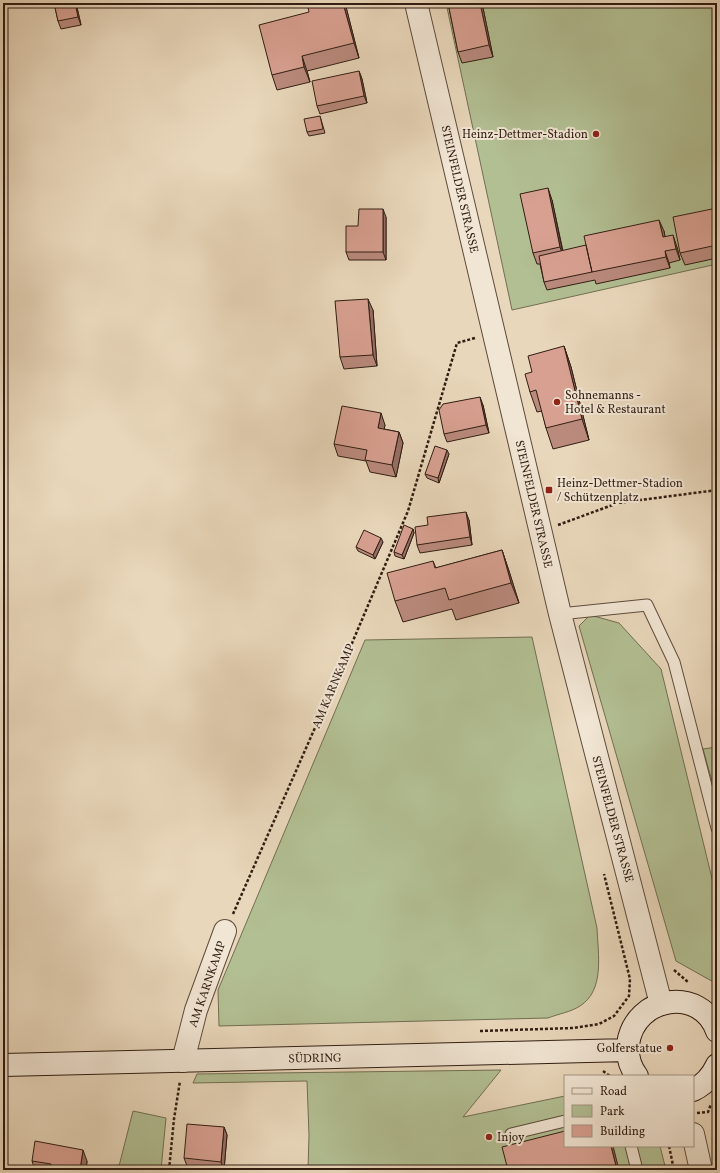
<svg xmlns="http://www.w3.org/2000/svg" width="720" height="1173" font-family="Vollkorn,serif">
  <style>
    .green { fill: #b2bf93; stroke: #716e52 }
    .lines { fill: none; stroke-linecap: round; stroke-linejoin: round }
    .service-casing { stroke: #5e4c3c; stroke-width: 13 }
    .minor-casing { stroke: #5e4c3c; stroke-width: 24 }
    .tertiary-casing { stroke: #5e4c3c; stroke-width: 24 }
    .secondary-casing { stroke: #301d12; stroke-width: 24 }
    .path { stroke: #301d12; stroke-width: 2.5; stroke-dasharray: 3 2; stroke-linecap: butt }
    .service { stroke: #f1e5d3; stroke-width: 11 }
    .minor { stroke: #f1e5d3; stroke-width: 22 }
    .tertiary { stroke: #f1e5d3; stroke-width: 22 }
    .secondary { stroke: #f1e5d3; stroke-width: 22 }
    .wall { fill: #ba8a7d; stroke: #301d12 }
    .shaded-wall { fill: #977066; stroke: #301d12 }
    .building { fill: #d8a091; stroke: #301d12 }
    .poi-dot { fill: #8f2418; stroke: #f1e5d3; stroke-width: 1.5 }
    .labels { text-anchor: middle; stroke-width: 4; stroke-linejoin: round; paint-order: stroke }
    .poi-label { font-size: 12px; fill: #301d12; stroke: #f1e5d3; text-anchor: start }
    .street-label { font-size: 12px; fill: #301d12; stroke: #f1e5d3 }
  </style>
  <rect width="100%" height="100%" fill="#e9d7bb"/>
  <filter id="stains"><feTurbulence type="fractalNoise" baseFrequency=".005" numOctaves="4"/><feColorMatrix values="0 0 0 0 .2 0 0 0 0 .09 0 0 0 0 .02 0 0 0 .5 -.17"/></filter>
  <radialGradient id="worn" r=".72"><stop offset=".6" stop-color="#630" stop-opacity="0"/><stop offset="1" stop-color="#630" stop-opacity=".3"/></radialGradient>
  <path class="green" d="M 446,3 L 717,3 L 717,264 L 512,310 Z
    M 590,615 L 619,623 L 661,669 L 717,899 L 717,984 L 676,961 L 579,626 Z
    M 532,637 L 597,928 C 598,954 605,990 580,1006 C 571,1012 558,1014 548,1018 L 219,1026 L 218,990 L 365,640 Z
    M 717,747 L 717,799 L 703,749 Z
    M 501,1070 L 463,1117 L 565,1096 L 565,1146 L 660,1146 L 666,1170 L 308,1170 L 309,1135 L 307,1081 L 193,1083 L 197,1074 Z
    M 133,1111 L 166,1118 L 161,1170 L 118,1170 Z"/>
  <g class="lines">
    <defs>
      <path id="service" d="M 560,614 L 647,605 L 674,662 L 717,828
        M 511,1134 L 565,1121
        M 631,1146 L 637,1170"/>
      <path id="minor" d="M 183,1061 L 196,1010 L 225,931"/>
      <path id="tertiary" d="M 416,3 L 560,614 L 661,1004
        M 693,1134 L 701,1170"/>
      <path id="secondary" d="M 3,1065 L 628,1050
        M 637,1076 C 630,1067 627,1055 628,1044 C 635,995 701,986 717,1031
        M 693,1090 C 704,1085 712,1076 717,1065"/>
    </defs>
    <use href="#service" class="service-casing"/>
    <use href="#minor" class="minor-casing"/>
    <use href="#tertiary" class="tertiary-casing"/>
    <use href="#secondary" class="secondary-casing"/>
    <path class="path" d="M 558,525 L 618,503 L 717,490
      M 233,914 L 347,655 L 408,511 L 457,343 L 475,338
      M 674,970 L 688,982
      M 480,1031 L 573,1028 L 599,1024 L 614,1016 L 629,996 L 630,979 L 604,874
      M 603,1071 L 610,1076
      M 697,1113 L 708,1112 L 711,1104
      M 669,1146 L 674,1170
      M 169,1170 L 174,1119 L 180,1081"/>
    <use href="#service" class="service"/>
    <use href="#minor" class="minor"/>
    <use href="#tertiary" class="tertiary"/>
    <use href="#secondary" class="secondary"/>
  </g>
  <path class="wall" d="M 54,3 L 76,3 L 81,25 L 61,29 L 58,21 Z
    M 345,3 L 359,58 L 307,71 L 310,82 L 277,90 L 272,75 L 309,12 Z
    M 448,3 L 482,3 L 493,57 L 462,63 L 458,52 Z
    M 359,71 L 362,79 L 367,103 L 320,114 L 317,106 Z
    M 320,116 L 325,133 L 309,136 L 307,132 Z
    M 552,200 L 563,251 L 664,231 L 665,237 L 677,247 L 680,260 L 669,263 L 670,268 L 596,284 L 595,280 L 547,290 L 544,282 L 540,264 L 537,264 L 533,253 Z
    M 717,208 L 717,258 L 685,265 L 680,253 Z
    M 386,217 L 386,260 L 349,260 L 346,252 L 358,226 Z
    M 373,310 L 377,366 L 344,369 L 340,357 Z
    M 564,346 L 571,367 L 589,440 L 553,449 L 546,428 L 542,411 L 537,412 L 530,392 L 532,372 Z
    M 483,405 L 489,433 L 447,442 L 444,434 Z
    M 385,425 L 384,429 L 399,432 L 403,443 L 396,477 L 370,472 L 366,461 L 338,456 L 334,444 Z
    M 449,454 L 439,483 L 427,478 L 425,474 Z
    M 469,520 L 472,545 L 420,553 L 417,545 Z
    M 413,529 L 414,533 L 404,559 L 395,556 L 394,552 Z
    M 383,542 L 375,559 L 358,551 L 356,547 Z
    M 502,550 L 509,571 L 519,603 L 456,620 L 452,609 L 403,622 L 395,601 L 433,561 L 436,568 Z
    M 224,1127 L 227,1135 L 224,1170 L 187,1166 L 184,1158 Z
    M 32,1161 L 87,1161 L 86,1170 L 35,1170 Z"/>
  <path class="shaded-wall" d="M 75,3 L 76,3 L 81,25 L 78,17 Z
    M 343,3 L 345,3 L 359,58 L 354,43 Z
    M 480,3 L 482,3 L 493,57 L 489,45 Z
    M 302,56 L 307,71 L 310,82 L 304,67 Z
    M 359,71 L 362,79 L 367,103 L 364,96 Z
    M 548,188 L 552,200 L 564,259 L 560,247 Z
    M 383,209 L 386,217 L 386,260 L 383,252 Z
    M 659,220 L 664,231 L 667,249 L 663,237 Z
    M 673,235 L 677,247 L 680,260 L 676,249 Z
    M 665,251 L 669,263 L 670,268 L 666,257 Z
    M 368,299 L 373,310 L 377,366 L 373,355 Z
    M 564,346 L 571,367 L 589,440 L 582,419 Z
    M 480,397 L 483,405 L 489,433 L 486,425 Z
    M 381,413 L 385,425 L 382,439 L 378,428 Z
    M 399,432 L 403,443 L 396,477 L 392,465 Z
    M 447,450 L 449,454 L 439,483 L 438,478 Z
    M 466,512 L 469,520 L 472,545 L 470,537 Z
    M 413,529 L 414,533 L 404,559 L 402,555 Z
    M 381,538 L 383,542 L 375,559 L 373,555 Z
    M 502,550 L 509,571 L 519,603 L 511,583 Z
    M 224,1127 L 227,1135 L 224,1170 L 221,1162 Z
    M 611,1146 L 613,1146 L 619,1170 L 617,1170 Z
    M 83,1150 L 87,1161 L 86,1170 L 80,1170 Z"/>
  <path class="building" d="M 54,3 L 75,3 L 78,17 L 58,21 Z
    M 307,3 L 343,3 L 354,43 L 302,56 L 304,67 L 272,75 L 259,25 L 309,12 Z
    M 448,3 L 480,3 L 489,45 L 458,52 Z
    M 359,71 L 364,96 L 317,106 L 312,81 Z
    M 320,116 L 323,129 L 307,132 L 304,119 Z
    M 548,188 L 560,247 L 533,253 L 520,194 Z
    M 717,208 L 717,245 L 680,253 L 673,217 Z
    M 359,209 L 383,209 L 383,252 L 346,252 L 346,226 L 358,226 Z
    M 659,220 L 663,237 L 673,235 L 676,249 L 665,251 L 666,257 L 592,272 L 584,236 Z
    M 586,245 L 592,272 L 544,282 L 539,256 Z
    M 368,299 L 373,355 L 340,357 L 335,301 Z
    M 564,346 L 582,419 L 546,428 L 536,390 L 530,392 L 525,374 L 532,372 L 528,356 Z
    M 480,397 L 486,425 L 444,434 L 439,410 L 443,404 Z
    M 342,406 L 381,413 L 378,428 L 399,432 L 392,465 L 365,460 L 367,450 L 334,444 Z
    M 435,446 L 447,450 L 438,478 L 425,474 Z
    M 466,512 L 470,537 L 417,545 L 415,527 L 428,525 L 427,517 Z
    M 404,525 L 413,529 L 402,555 L 394,552 Z
    M 364,530 L 381,538 L 373,555 L 356,547 Z
    M 502,550 L 511,583 L 449,600 L 445,588 L 395,601 L 387,573 L 433,561 L 435,568 Z
    M 187,1124 L 224,1127 L 221,1162 L 184,1158 Z
    M 565,1131 L 565,1146 L 611,1146 L 617,1170 L 508,1170 L 502,1147 Z
    M 35,1141 L 83,1150 L 80,1170 L 50,1170 L 51,1164 L 32,1161 Z"/>
  <g class="poi-dot">
    <circle cx="596" cy="134" r="4"/>
    <circle cx="557" cy="402" r="4"/>
    <rect x="545" y="486" width="8" height="8" rx="2"/>
    <circle cx="670" cy="1048" r="4"/>
    <circle cx="489" cy="1137" r="4"/>
  </g>
  <g class="labels">
    <g class="poi-label">
      <text x="588" y="138" text-anchor="end">Heinz-Dettmer-Stadion</text>
      <text x="565" y="399">Sohnemanns -<tspan x="565" dy="14">Hotel &amp; Restaurant</tspan></text>
      <text x="557" y="487">Heinz-Dettmer-Stadion<tspan x="557" dy="14">/ Schützenplatz</tspan></text>
      <text x="662" y="1052" text-anchor="end">Golferstatue</text>
      <text x="497" y="1141">Injoy</text>
    </g>
    <g class="street-label">
      <text transform="translate(460 189) rotate(77)" y="4">STEINFELDER STRASSE</text>
      <text transform="translate(534 504) rotate(77)" y="4">STEINFELDER STRASSE</text>
      <text transform="translate(333 686) rotate(-67)" y="4">AM KARNKAMP</text>
      <text transform="translate(613 819) rotate(75)" y="4">STEINFELDER STRASSE</text>
      <text transform="translate(207 984) rotate(-71)" y="4">AM KARNKAMP</text>
      <text transform="translate(315 1058) rotate(-1)" y="4">SÜDRING</text>
    </g>
  </g>
  <rect width="720" height="1173" fill="none" stroke="#e9d7bb" stroke-width="16"/>
  <rect x="4" y="4" width="712" height="1165" fill="none" stroke="#301d12" stroke-width="2"/>
  <rect x="8" y="8" width="704" height="1157" fill="none" stroke="#301d12"/>
  <rect x="564" y="1075" width="130" height="72" fill="#f1e5d3" stroke="#a49586"/>
  <rect x="572" y="1088" width="20" height="6" fill="#f1e5d3" stroke="#a49586"/>
  <text x="600" y="1095" font-size="12" fill="#301d12">Road</text>
  <rect x="572" y="1105" width="20" height="12" fill="#b2bf93" stroke="#a49586"/>
  <text x="600" y="1115" font-size="12" fill="#301d12">Park</text>
  <rect x="572" y="1125" width="20" height="12" fill="#d8a091" stroke="#a49586"/>
  <text x="600" y="1135" font-size="12" fill="#301d12">Building</text>
  <rect width="100%" height="100%" filter="url(#stains)"/>
  <rect width="100%" height="100%" fill="url(#worn)"/>
</svg>
